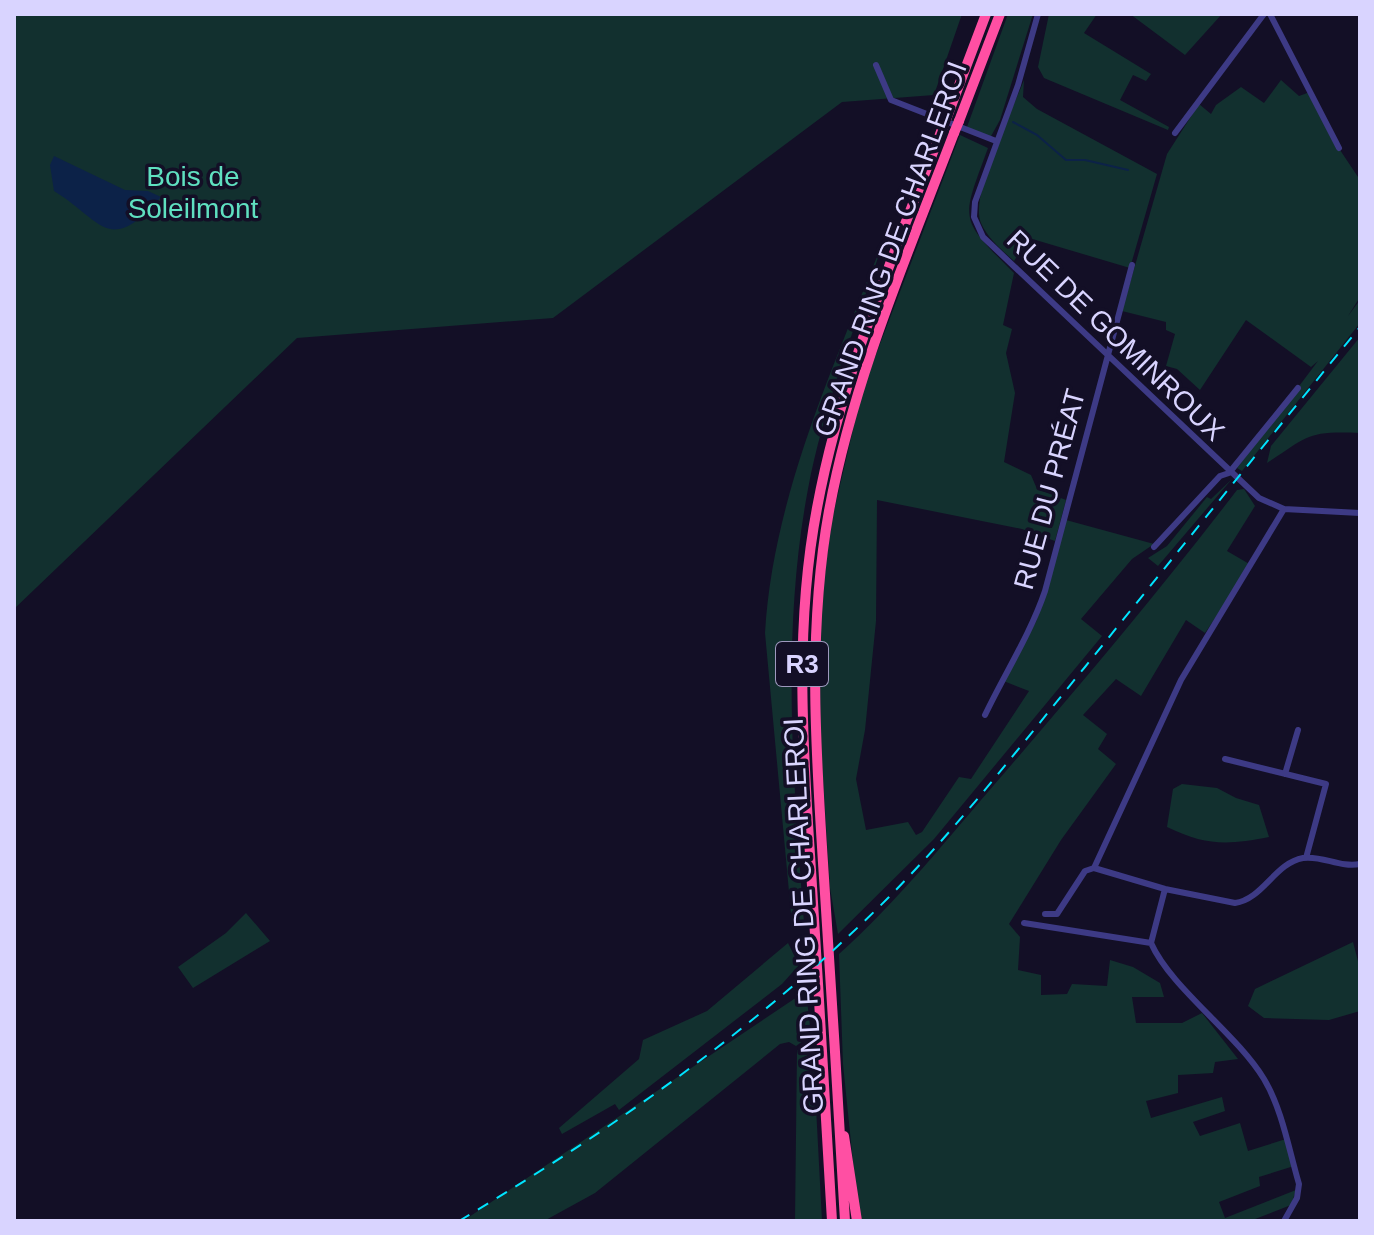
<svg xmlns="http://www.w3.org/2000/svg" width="1374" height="1235" font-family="Helvetica,sans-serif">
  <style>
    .green { fill: #12302f }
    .water { fill: #0c2248 }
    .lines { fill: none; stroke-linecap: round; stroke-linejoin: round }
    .stream { stroke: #0c2248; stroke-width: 2 }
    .street { stroke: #3d3a85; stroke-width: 6 }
    .highway { stroke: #ff4fa3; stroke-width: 10 }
    .rail { stroke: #00e5ff; stroke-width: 2; stroke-dasharray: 12 10; stroke-linecap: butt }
    .highway-bridge { stroke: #ff4fa3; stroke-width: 10 }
    .labels { text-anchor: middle; stroke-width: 7; stroke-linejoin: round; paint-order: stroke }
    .shield { fill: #130f26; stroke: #9e99be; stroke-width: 2 }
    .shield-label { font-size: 26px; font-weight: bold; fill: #d9d4ff }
    .park-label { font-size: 28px; fill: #5fe0c0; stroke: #130f26 }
    .street-label { font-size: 28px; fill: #d9d4ff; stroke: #130f26 }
  </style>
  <rect width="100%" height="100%" fill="#130f26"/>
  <path class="green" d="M 14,14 L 962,14 L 934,95 L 842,102 L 553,318 L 297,338 L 14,609 Z
    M 1008,14 L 1033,14 L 1000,120 L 990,138 L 967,127 Z
    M 1049,14 L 1097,14 L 1084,33 L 1151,74 L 1146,81 L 1133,75 L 1120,100 L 1169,127 L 1168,130 L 1044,78 L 1038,67 Z
    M 1130,14 L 1222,14 L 1185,55 Z
    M 1024,80 L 1023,97 L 1037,109 L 1157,174 L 1130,268 L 1029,238 L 1014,261 C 1002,250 988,239 981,223 C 969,196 1013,109 1024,80 Z
    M 1281,80 L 1299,96 L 1310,92 L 1330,135 L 1360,180 L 1360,297 L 1348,316 L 1360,300 L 1360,323 L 1242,471 L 1237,468 L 1318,361 L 1311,367 L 1246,320 L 1200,390 L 1177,369 L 1166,366 L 1175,334 L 1166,330 L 1166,322 L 1122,311 L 1167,154 L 1199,104 L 1211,114 L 1216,105 L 1241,87 L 1264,103 Z
    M 960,135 L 988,148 C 961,222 958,217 1014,273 L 1003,325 L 1012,329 L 1006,353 L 1015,393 L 1004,462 L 1031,475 L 1037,489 L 1066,500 L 1055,541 L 1022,529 L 877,500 L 876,621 L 865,730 L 856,779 L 866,830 L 908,822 L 916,835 L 922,832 L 959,777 L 971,779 L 1029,691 L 1001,680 L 1036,622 L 1066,520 L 1154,544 L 1132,559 L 1081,619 L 1102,636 L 934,839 L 838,934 L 830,888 L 815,652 L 831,524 L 862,391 Z
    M 884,239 C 858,321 824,404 808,489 C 781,632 793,779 804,923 L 792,924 L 765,633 C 773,496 834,366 884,239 Z
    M 1360,337 L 1360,433 C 1306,431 1309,436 1267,463 L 1271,446 Z
    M 1232,479 L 1158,566 L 1148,558 L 1167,546 L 1207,497 L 1211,499 Z
    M 1244,489 L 1255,506 L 1227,551 L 1251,565 L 1205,633 L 1186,620 L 1141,696 L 1116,679 L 1083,715 L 1107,734 L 1098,749 L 1116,764 L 1061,840 L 1009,924 L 1020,937 L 1018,970 L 1041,975 L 1041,995 L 1067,994 L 1072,984 L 1107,986 L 1110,960 L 1133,967 L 1160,983 L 1164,997 L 1132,997 L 1136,1023 L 1182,1023 L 1202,1013 L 1238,1059 L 1215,1062 L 1213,1073 L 1178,1075 L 1178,1093 L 1146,1101 L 1151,1118 L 1222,1097 L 1225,1111 L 1193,1122 L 1200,1136 L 1240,1123 L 1248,1151 L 1286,1139 L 1294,1166 L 1259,1177 L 1260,1186 L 1219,1202 L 1225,1218 L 1296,1190 L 1291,1205 L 1250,1221 L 859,1221 L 843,1064 L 839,954 C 898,901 948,838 1000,778 C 1081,684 1161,589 1237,490 Z
    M 1182,784 L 1217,788 L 1236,798 L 1259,805 L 1269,837 C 1228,845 1206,846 1167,827 L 1173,789 Z
    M 246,913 L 270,941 L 193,988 L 178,967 L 226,933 Z
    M 1353,942 L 1360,969 L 1360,1011 L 1329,1020 L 1264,1018 L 1248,1006 L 1255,989 Z
    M 788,943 L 799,965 L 782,984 L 619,1110 L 615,1104 L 562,1134 L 559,1128 L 639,1059 L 643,1040 L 707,1011 Z
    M 806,991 L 811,1035 L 796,1046 L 789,1042 L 780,1044 L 595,1193 L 544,1221 L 463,1221 Z
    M 797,1050 L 813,1050 L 822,1221 L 795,1221 Z"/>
  <path class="water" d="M 54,156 L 125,190 L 148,191 L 161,197 C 108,257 103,221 54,191 L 50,165 Z"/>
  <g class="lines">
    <path class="stream" d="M 1013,122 L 1037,135 L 1066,160 L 1085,160 L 1128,170"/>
    <path class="street" d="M 1038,14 L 1018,85 L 975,202 L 974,217 L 983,237 L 1259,498 L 1284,509 L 1360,513
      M 1270,14 L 1339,148
      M 876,65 L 891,100 L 996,141
      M 1175,133 L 1264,14
      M 1154,547 L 1220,476 L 1229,473 L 1298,388
      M 985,715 C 1005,673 1030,635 1045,591 L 1132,265
      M 1225,759 L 1326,784 L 1306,858
      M 1285,774 L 1298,730
      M 1094,868 L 1165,889 L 1235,903 C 1263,899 1275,863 1303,858 C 1322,855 1340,868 1360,864
      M 1045,914 L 1057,914 L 1085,871 L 1094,868 L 1181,680 L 1284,509
      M 1024,923 L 1151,943 L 1165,889
      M 1151,943 C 1171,988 1236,1033 1264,1079 C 1282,1109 1289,1150 1299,1184 L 1297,1198 L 1284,1221"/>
    <path class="highway" d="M 947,117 L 986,14
      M 959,121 L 1000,14
      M 844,1136 L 857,1221
      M 832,1221 C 826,1104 818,987 811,870 C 803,749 794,628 817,508 C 841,377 895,252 942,129
      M 845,1221 C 839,1107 831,992 824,878 C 816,755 807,632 829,511 C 853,380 907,256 954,133"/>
    <path class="rail" d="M 459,1221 C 615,1128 760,1026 889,897 C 960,825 1021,745 1085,667 C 1176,554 1268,440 1360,327"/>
    <path class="highway-bridge" d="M 942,129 L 947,117
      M 954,133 L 959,121"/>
  </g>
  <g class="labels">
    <rect class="shield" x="776" y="642" width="52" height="44" rx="6"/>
    <g class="shield-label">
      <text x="802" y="673">R3</text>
    </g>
    <g class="park-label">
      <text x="193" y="186">Bois de<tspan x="193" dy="32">Soleilmont</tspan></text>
    </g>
    <g class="street-label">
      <text transform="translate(890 249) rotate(-70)" y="10">GRAND RING DE CHARLEROI</text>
      <text transform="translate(1116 335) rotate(44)" y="10">RUE DE GOMINROUX</text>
      <text transform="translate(1049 489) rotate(-75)" y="10">RUE DU PRÉAT</text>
      <text transform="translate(803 916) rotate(-93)" y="10">GRAND RING DE CHARLEROI</text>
    </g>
  </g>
  <rect width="1374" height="1235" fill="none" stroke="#d9d4ff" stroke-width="32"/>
</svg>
